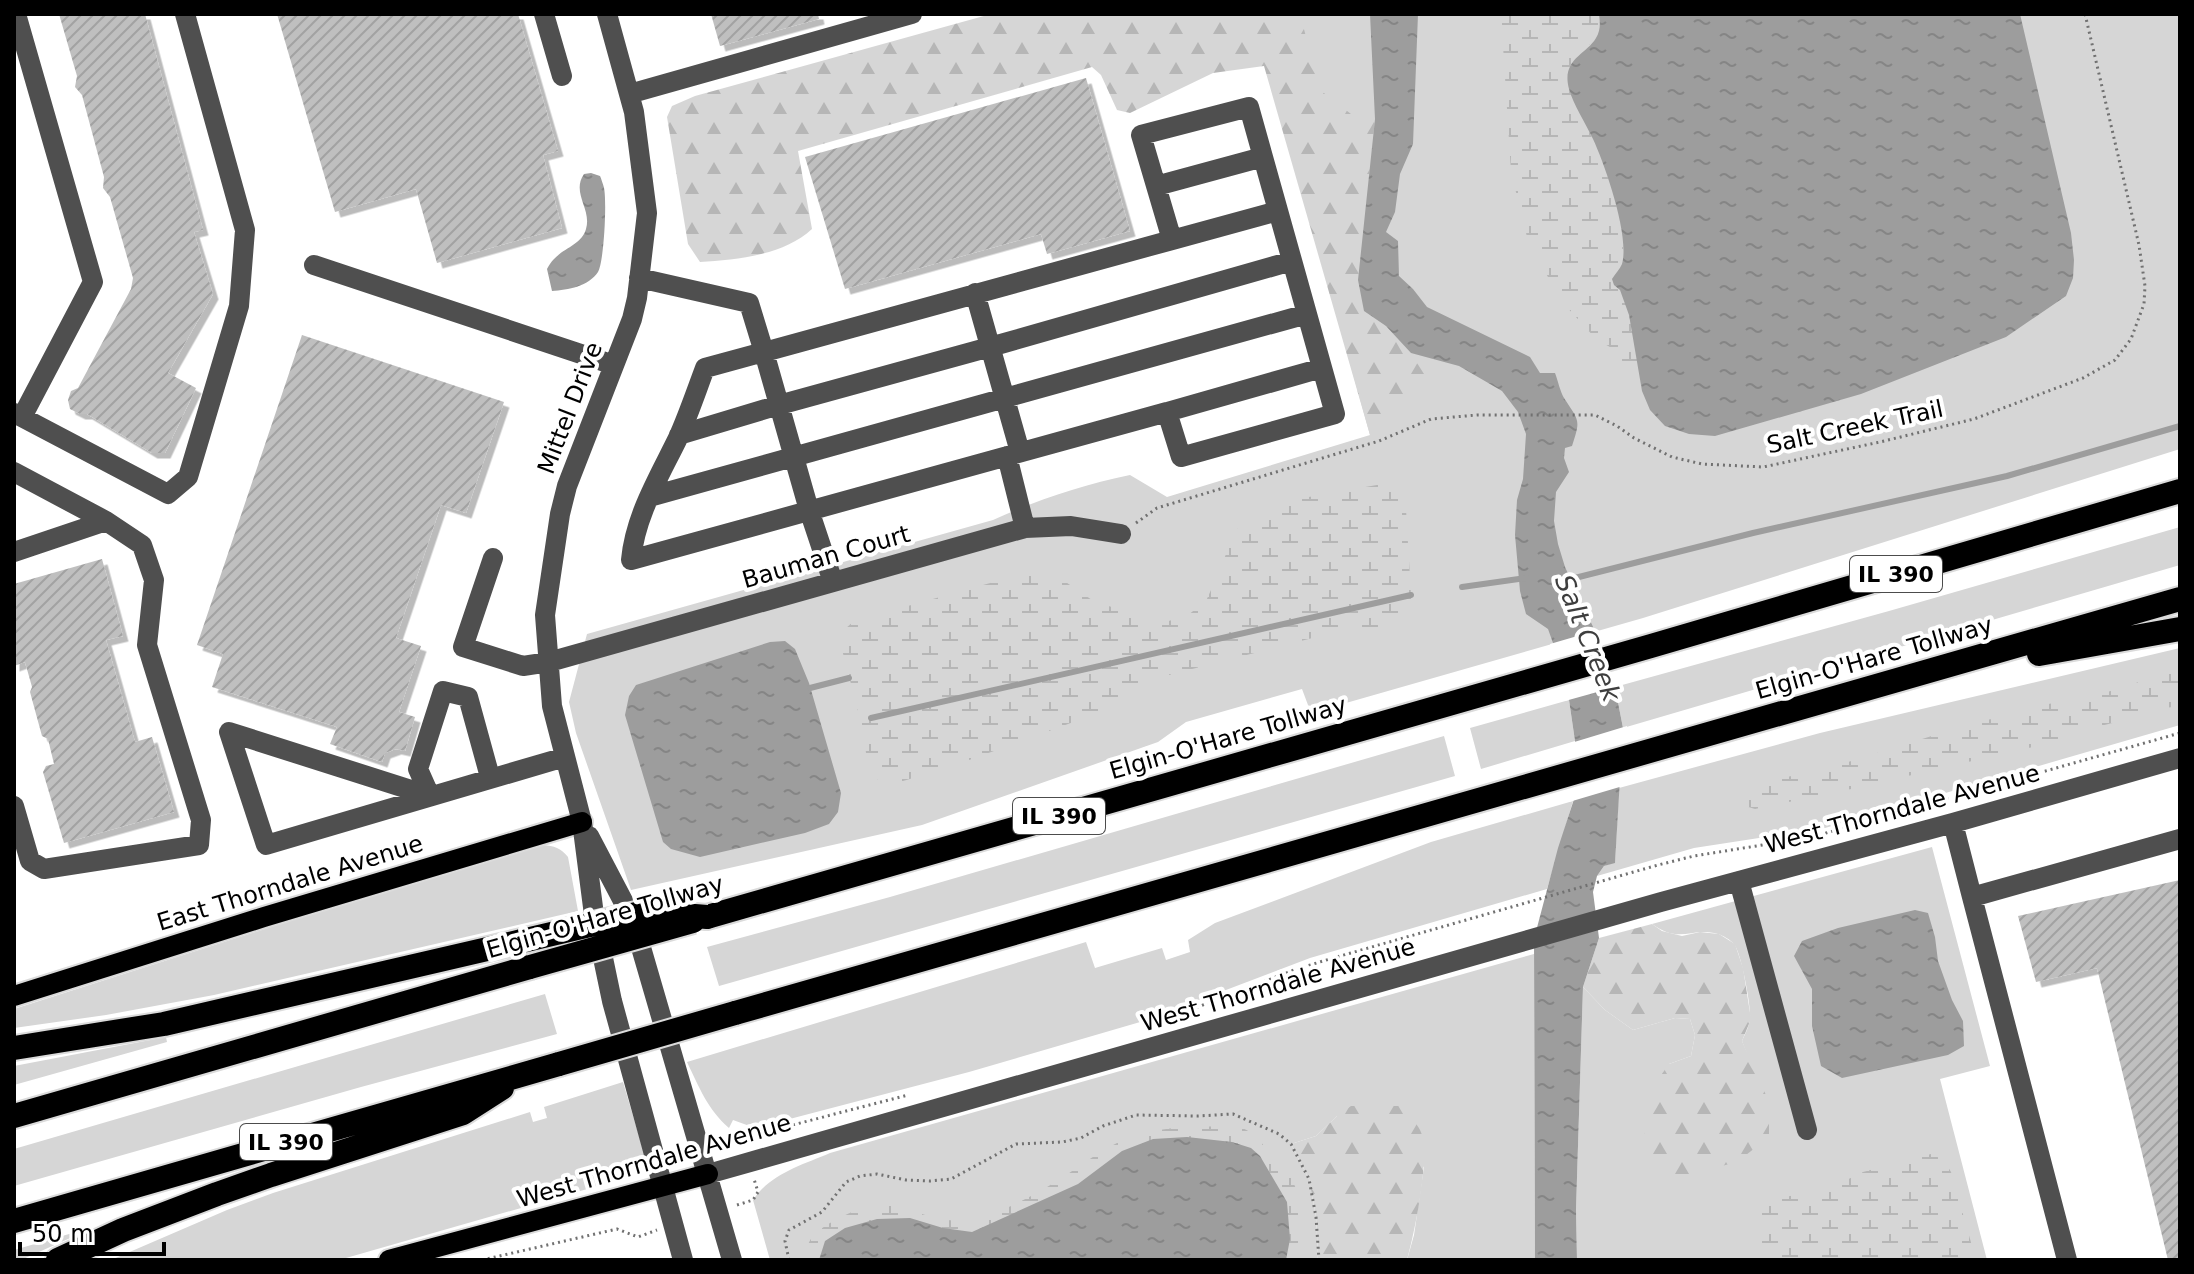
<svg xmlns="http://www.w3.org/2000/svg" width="2194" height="1274" font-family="'DejaVu Sans',sans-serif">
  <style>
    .green { fill: #d6d6d6 }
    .forest { fill: url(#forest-firs) }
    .wetland { fill: url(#wetland-marsh) }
    .water { fill: url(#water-ripples) }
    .pier { fill: #fff }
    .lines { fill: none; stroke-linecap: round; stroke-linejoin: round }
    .stream { stroke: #9d9d9d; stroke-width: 6 }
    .building { fill: url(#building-hatch); filter: url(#shadow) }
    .major-casing { stroke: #dbdbdb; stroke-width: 24 }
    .highway-casing { stroke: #dbdbdb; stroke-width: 28 }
    .path { stroke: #717171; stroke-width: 3; stroke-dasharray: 2 4; stroke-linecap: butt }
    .minor { stroke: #4f4f4f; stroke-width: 20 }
    .major { stroke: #000; stroke-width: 20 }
    .highway { stroke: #000; stroke-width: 24 }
    .highway-bridge-casing { stroke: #dbdbdb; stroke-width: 28; stroke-linecap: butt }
    .highway-bridge { stroke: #000; stroke-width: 24 }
    .labels { text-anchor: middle; stroke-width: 8; stroke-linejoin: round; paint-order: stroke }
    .shield { fill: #fff; stroke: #4c4c4c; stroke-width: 2 }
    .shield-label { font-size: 22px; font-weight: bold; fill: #000 }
    .street-label { font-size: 24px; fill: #000; stroke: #fff }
    .water-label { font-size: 26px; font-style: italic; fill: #3e3e3e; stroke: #fff }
  </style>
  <defs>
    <pattern id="forest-firs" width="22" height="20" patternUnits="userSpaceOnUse" patternTransform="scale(2)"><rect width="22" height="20" fill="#d6d6d6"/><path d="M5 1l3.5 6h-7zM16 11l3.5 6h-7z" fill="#b6b6b6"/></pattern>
    <pattern id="wetland-marsh" width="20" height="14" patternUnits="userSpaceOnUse" patternTransform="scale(2)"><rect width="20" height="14" fill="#d6d6d6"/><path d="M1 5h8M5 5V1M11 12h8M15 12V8" fill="none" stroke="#b6b6b6"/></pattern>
    <pattern id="water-ripples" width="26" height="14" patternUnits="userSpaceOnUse" patternTransform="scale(2)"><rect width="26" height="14" fill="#9d9d9d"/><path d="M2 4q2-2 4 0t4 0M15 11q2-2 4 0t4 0" fill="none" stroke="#858585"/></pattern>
    <pattern id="building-hatch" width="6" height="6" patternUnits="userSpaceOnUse" patternTransform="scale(2)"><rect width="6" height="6" fill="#bfbfbf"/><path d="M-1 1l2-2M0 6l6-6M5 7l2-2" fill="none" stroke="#a2a2a2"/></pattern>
    <filter id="shadow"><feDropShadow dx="5.5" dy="5.5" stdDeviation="0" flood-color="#0004"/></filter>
  </defs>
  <rect width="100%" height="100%" fill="#fff"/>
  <path class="green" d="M 1294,14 L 2180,14 L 2180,449 L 1643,618 L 1311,713 L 1302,689 L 1186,722 L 1158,742 L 922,825 L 631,890 L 576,733 L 569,702 L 587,634 L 993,520 C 1037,500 1082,485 1130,475 L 1167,497 L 1370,435 L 1313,230 Z
    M 2180,527 L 2180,565 L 1623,728 L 1615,687 L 1889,611 Z
    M 2180,648 L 2180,725 L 1825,828 L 1694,848 L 1597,876 L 1604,866 L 1615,862 L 1619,788 L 1820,733 Z
    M 1569,700 L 1575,741 L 1481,769 L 1470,728 Z
    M 1444,736 L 1455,776 L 719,986 L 707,947 L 890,897 Z
    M 1573,801 L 1547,889 L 1310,958 L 1147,1020 L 969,1072 L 755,1128 L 733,1120 L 729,1128 C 708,1110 699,1087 687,1062 L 1086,942 L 1095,968 L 1162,948 L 1166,960 L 1190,952 L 1188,940 L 1215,923 L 1431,842 Z
    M 543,845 C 554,846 561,848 568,857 L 578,911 L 214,995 L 106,1015 L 14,1028 L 14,1009 L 497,855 L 525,848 Z
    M 1932,847 L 1990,1066 L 1940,1079 L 1987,1260 L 1577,1260 L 1576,1210 L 1583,987 L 1605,1010 L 1633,1030 L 1675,1018 L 1690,1019 L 1695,1035 L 1691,1056 L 1669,1064 L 1752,1067 L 1742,1041 C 1745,1034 1750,1025 1750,1017 C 1751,1005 1741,952 1734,944 C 1731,940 1722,935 1718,934 C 1691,926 1681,945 1652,924 Z
    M 1534,954 L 1535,1260 L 1407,1260 L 1414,1235 L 1424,1167 L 1337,1116 L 1316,1136 L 1291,1144 L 1309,1179 L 1316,1217 L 1318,1256 L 1316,1260 L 770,1260 L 753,1200 C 770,1174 802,1165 830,1153 Z
    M 545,994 L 557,1034 L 361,1087 L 14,1186 L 14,1149 Z
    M 166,1037 L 167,1042 L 14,1085 L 14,1066 Z
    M 623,1082 L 647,1163 L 643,1173 L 339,1260 L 111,1260 L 227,1210 L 273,1193 L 530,1112 L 533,1122 L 547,1118 L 544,1107 Z
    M 76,1232 L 77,1235 L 21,1260 L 14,1260 L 14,1250 Z"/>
  <path class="forest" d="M 991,14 L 1300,14 L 1320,90 L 1351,114 L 1375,119 L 1358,280 L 1364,311 C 1389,329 1408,347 1424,374 L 1413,403 L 1394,420 L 1370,435 L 1264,66 L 1213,73 L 1130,113 L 1117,110 L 1101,75 L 1092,67 L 798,151 L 812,229 C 784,255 737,260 700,262 L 688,244 L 667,117 L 672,106 L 695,96 Z
    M 1652,924 L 1662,931 L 1682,936 L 1700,932 L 1719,934 L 1735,944 L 1743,968 L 1751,1019 L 1742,1041 L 1769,1102 L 1769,1137 L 1737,1162 L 1680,1177 L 1667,1177 L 1655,1169 L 1645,1140 L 1644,1099 L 1669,1064 L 1691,1056 L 1695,1035 L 1690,1019 L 1675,1018 L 1633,1030 L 1605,1010 L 1583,987 L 1599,938 Z
    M 1351,1106 L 1401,1106 C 1407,1114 1416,1122 1420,1130 C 1432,1152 1414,1235 1407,1260 L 1316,1260 L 1318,1256 L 1316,1217 L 1309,1179 L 1291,1144 L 1316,1136 L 1337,1116 Z"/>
  <path class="wetland" d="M 1501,14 L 1599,14 C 1604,50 1570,47 1568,76 C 1566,93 1580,112 1587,127 C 1604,161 1628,225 1622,262 C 1621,270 1617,278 1614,285 C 1634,300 1637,365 1642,391 L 1615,350 L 1596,339 L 1564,304 L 1529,245 L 1511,172 Z
    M 1388,483 L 1402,494 L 1406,509 L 1411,595 L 1411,612 L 1404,621 L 1374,628 L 1324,635 L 1161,677 L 1120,705 L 950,767 L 893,784 L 877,779 L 866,753 L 863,730 L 840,642 L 845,629 L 854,621 L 1037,570 L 1054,574 L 1092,600 L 1159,624 L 1188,615 L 1206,601 L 1221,568 L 1234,531 L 1286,501 Z
    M 2180,669 L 2180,706 L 2150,710 L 2136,717 L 2077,732 L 2041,745 L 1856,788 L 1755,809 L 1745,806 L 1738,788 L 1832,767 L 1980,721 L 2022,714 L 2036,707 L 2053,703 L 2079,701 Z
    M 1237,1126 C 1259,1134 1260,1142 1274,1159 C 1280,1165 1287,1171 1291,1178 C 1305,1202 1301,1234 1297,1260 L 804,1260 C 806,1250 808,1240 816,1233 C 827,1222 867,1203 882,1204 C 913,1207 940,1226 972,1219 C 1000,1214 1035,1195 1060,1179 C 1082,1165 1103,1148 1128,1138 C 1162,1125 1201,1127 1237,1126 Z
    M 1931,1154 L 1944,1160 L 1951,1172 L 1976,1260 L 1761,1260 L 1758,1245 L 1758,1218 L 1769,1200 L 1828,1189 L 1863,1172 Z"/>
  <path class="water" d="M 1370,14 L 1418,14 L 1413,144 L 1400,174 L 1395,212 L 1386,232 L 1398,241 L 1399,276 L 1413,289 L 1427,307 L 1530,357 L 1540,373 L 1555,373 C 1558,381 1560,391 1564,398 C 1579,421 1581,419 1572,446 L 1565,448 L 1564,458 L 1569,472 L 1556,492 L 1554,521 L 1558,544 L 1565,567 L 1602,646 L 1615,687 L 1623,728 L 1615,863 L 1604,866 L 1597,876 L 1593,892 L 1599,938 L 1583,987 L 1576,1210 L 1577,1260 L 1535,1260 L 1534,939 L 1558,848 L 1577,790 L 1575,741 L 1569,700 L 1553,643 L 1548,629 L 1526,614 L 1520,591 L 1515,535 L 1517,500 L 1523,479 L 1526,434 L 1518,412 L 1502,391 L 1459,366 L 1411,353 L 1386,326 L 1364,311 L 1358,280 L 1375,119 Z
    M 1599,14 L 2020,14 L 2071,233 L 2074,260 L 2073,278 L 2066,296 L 2006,337 L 1861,394 L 1715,436 L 1689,434 L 1665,426 L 1650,410 L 1642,391 L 1629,315 L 1620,290 L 1614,285 L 1612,279 C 1615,274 1620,269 1622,264 C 1630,236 1605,165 1593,139 C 1586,124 1573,104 1569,89 C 1561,59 1586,55 1596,38 C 1601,30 1600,22 1599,14 Z
    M 591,173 L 600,176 C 601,178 604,187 604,188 C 607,201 604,262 598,272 C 589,286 568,290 552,291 L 547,269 C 549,265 551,262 554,259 C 564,248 582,244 586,229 C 592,209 571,193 584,174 Z
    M 785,641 L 795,649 L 809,683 L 841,793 L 838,812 L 829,824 L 805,833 L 700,857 L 671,849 L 663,842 L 625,715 L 629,696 L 636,685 L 770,642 Z
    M 1915,910 L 1928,913 L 1935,937 L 1938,961 L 1952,1000 L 1963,1021 L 1964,1046 L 1948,1055 L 1842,1078 L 1821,1066 L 1812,1026 L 1812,989 L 1794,956 L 1802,941 L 1838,928 Z
    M 1187,1137 L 1232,1142 L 1251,1148 L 1260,1156 L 1287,1202 L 1290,1239 L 1286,1260 L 819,1260 L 825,1241 L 845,1228 L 877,1219 L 910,1218 L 943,1228 L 972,1232 L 1078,1184 L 1122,1151 L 1153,1139 Z"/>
  <path class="pier" d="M 1598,630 L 1606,644 L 1619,686 L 1565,701 L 1550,644 Z
    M 1627,726 L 1623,786 L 1569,802 L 1573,789 L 1571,743 Z"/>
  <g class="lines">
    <path class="stream" d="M 1563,581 L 1753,533 L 2007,476 L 2180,426
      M 1462,587 L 1526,578
      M 810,688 L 849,678
      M 871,718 L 1411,595"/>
  </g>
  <path class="building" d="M 59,14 L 145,14 L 203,230 L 194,232 L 213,294 L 168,373 L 196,388 L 165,453 L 152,453 L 87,414 L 80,414 L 70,409 L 68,400 L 71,391 L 78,388 L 131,289 L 133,278 L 110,197 L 103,188 L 104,177 L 82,95 L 75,87 L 77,76 Z
    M 277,14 L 518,14 L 558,151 L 543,155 L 562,228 L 437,263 L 416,189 L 335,212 Z
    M 711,14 L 818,14 L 819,19 L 720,46 Z
    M 1086,78 L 1130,231 L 1047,254 L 1041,234 L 845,289 L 805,157 Z
    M 302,335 L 504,402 L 466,513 L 441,505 L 396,638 L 421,646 L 399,712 L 415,717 L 405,751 L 396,749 L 385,753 L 382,762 L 330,744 L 337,727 L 212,687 L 223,654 L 197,645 Z
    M 102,559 L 123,636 L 106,640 L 135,742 L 152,737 L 174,812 L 64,843 L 43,772 L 46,766 L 54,764 L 48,739 L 42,736 L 30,692 L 32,687 L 25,662 L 14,666 L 14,584 Z
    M 2180,880 L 2180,1260 L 2168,1260 L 2097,968 L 2036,982 L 2018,916 Z"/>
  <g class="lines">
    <defs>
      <path id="major" d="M 14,996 L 264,917 L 582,822
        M 389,1260 L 708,1174"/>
      <path id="highway" d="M 2039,654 L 2180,629
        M 707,917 L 1651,646 L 2180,491
        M 735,1013 L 2180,599
        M 14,1048 L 164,1024 L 522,941
        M 14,1116 L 530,967
        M 14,1221 L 559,1064
        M 58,1260 L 123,1230 L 217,1194 L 271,1175 L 463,1113 L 502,1088"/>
    </defs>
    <use href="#major" class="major-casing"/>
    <use href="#highway" class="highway-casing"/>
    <path class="path" d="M 1136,523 L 1157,508 L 1379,441 L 1431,419 L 1477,415 L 1595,415 L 1617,426 L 1634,438 L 1672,457 L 1702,464 L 1763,467 L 1880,442 L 1974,419 L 2083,378 L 2115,360 L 2131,339 L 2144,304 L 2145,286 L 2139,245 L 2085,14
      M 1146,1027 L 1294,970 L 1323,961 L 1658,865 L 1694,856 L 1812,837 L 2180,733
      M 744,1145 L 740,1134 L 754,1135 L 908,1095
      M 737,1205 L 753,1200 L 758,1192 L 754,1179
      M 482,1260 L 617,1229 L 638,1237 L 657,1230
      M 789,1260 L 785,1241 L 789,1230 L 822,1212 L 846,1182 L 860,1176 L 877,1174 L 906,1180 L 930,1181 L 951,1179 L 1016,1144 L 1062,1142 L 1081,1138 L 1103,1126 L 1136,1115 L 1198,1116 L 1233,1114 L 1279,1134 L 1291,1144 L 1309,1179 L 1316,1217 L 1319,1260"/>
    <path class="minor" d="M 16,14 L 93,282 L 22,417
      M 544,14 L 562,76
      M 607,14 L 634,112 L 647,213 L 637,298 L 632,319 L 567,486 L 560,514 L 545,615 L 552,706 L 582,822 L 594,915 L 612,1001 L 683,1260
      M 629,94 L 912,14
      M 1156,186 L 1263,157
      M 1172,240 L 1278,211
      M 314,265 L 614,365
      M 639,278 L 749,303 L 764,352 L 705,368 C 696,392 688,416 678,438 C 659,477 635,516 631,560 L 1167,412 L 1181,457 L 1335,414 L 1249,107 L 1141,135 L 1172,240 L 764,352 L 809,510 L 833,582
      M 975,293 L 1020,452
      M 1167,412 L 1322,368
      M 14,413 L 168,494 L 188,477 L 239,306 L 245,230 L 185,14
      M 679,435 L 779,405 L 990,347 L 1292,261
      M 1007,456 L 1025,528
      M 14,472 L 106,521 L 142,545 L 154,580 L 147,645 L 201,820 L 199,845 L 44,869 L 30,861 L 14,806
      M 649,497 L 1307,314
      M 14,552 L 106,521
      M 493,558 L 463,647 L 523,666 L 549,662 L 1025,528 L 1071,526 L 1121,534
      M 430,796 L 229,732 L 266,845 L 565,757
      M 430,796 L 418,769 L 443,691 L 468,697 L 490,777
      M 1953,823 L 1972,897 L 2180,839
      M 589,836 L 633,920 L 732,1260
      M 1739,881 L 1807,1130
      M 1972,897 L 2067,1260
      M 708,1174 L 1661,902 L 1953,823 L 2180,758"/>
    <use href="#major" class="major"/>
    <use href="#highway" class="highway"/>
    <defs>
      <path id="highway-bridge" d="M 522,941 L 645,912 L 707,917
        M 530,967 L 693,921
        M 559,1064 L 735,1013"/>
    </defs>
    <use href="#highway-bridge" class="highway-bridge-casing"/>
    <use href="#highway-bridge" class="highway-bridge"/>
  </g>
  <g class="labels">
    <g class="shield">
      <rect x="1850" y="556" width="92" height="36" rx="6"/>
      <rect x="1013" y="798" width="92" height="36" rx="6"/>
      <rect x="240" y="1124" width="92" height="36" rx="6"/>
    </g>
    <g class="shield-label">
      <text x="1896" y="582">IL 390</text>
      <text x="1059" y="824">IL 390</text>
      <text x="286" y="1150">IL 390</text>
    </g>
    <g class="street-label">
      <text transform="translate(570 408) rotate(-69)" y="8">Mittel Drive</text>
      <text transform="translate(1855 427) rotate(-12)" y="8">Salt Creek Trail</text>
      <text transform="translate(826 557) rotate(-16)" y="8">Bauman Court</text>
      <text transform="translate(1874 658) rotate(-16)" y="8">Elgin-O'Hare Tollway</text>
      <text transform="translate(1228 738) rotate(-16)" y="8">Elgin-O'Hare Tollway</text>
      <text transform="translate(1902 809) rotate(-15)" y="8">West Thorndale Avenue</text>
      <text transform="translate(290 883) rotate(-17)" y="8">East Thorndale Avenue</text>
      <text transform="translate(605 917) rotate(-16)" y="8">Elgin-O'Hare Tollway</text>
      <text transform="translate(1278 985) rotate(-16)" y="8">West Thorndale Avenue</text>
      <text transform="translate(654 1161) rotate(-16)" y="8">West Thorndale Avenue</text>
    </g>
    <g class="water-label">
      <text transform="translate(1588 638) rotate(68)" y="9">Salt Creek</text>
    </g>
  </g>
  <rect width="2194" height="1274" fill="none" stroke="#000000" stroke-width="32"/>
  <path d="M20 1242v12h144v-12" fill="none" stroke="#000000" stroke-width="4"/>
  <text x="32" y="1242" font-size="24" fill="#000000" stroke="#ffffff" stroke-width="6" paint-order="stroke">50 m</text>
</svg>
